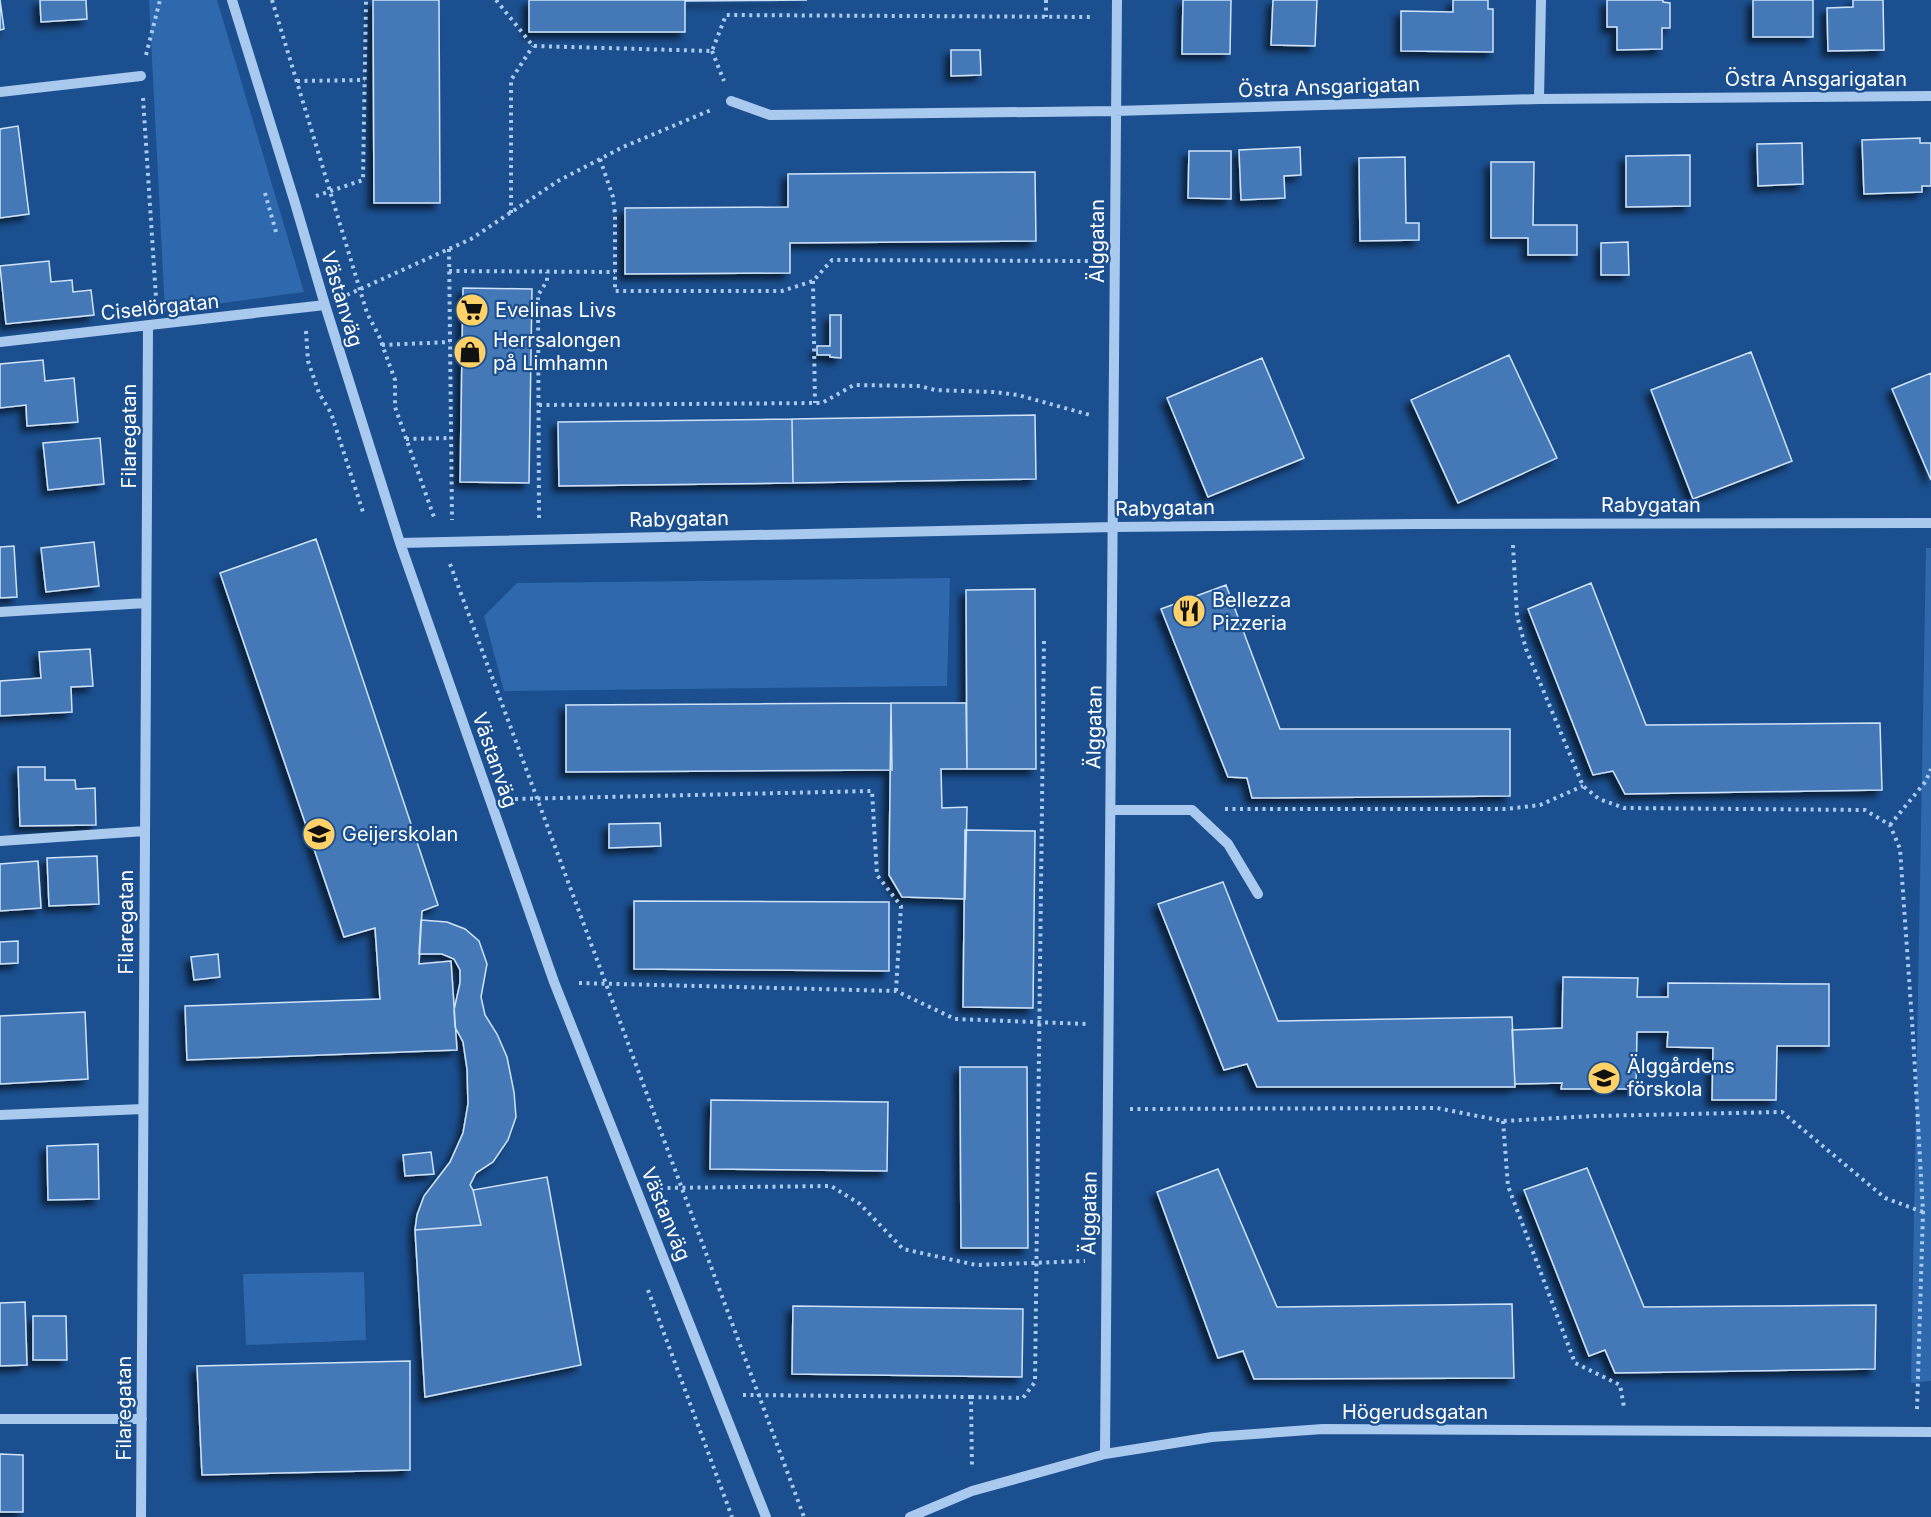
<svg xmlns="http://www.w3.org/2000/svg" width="1931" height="1517" font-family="Inter,sans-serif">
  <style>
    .green { fill: #2e69ad }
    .building { fill: #4478b7; stroke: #cfe3fa; stroke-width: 1.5; filter: url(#shadow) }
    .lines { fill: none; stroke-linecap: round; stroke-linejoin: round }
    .path { stroke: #a9c9ee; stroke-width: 4; stroke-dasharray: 3 4.5; stroke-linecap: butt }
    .minor { stroke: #a9c9ee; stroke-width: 10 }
    .labels { text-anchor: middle; stroke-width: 4.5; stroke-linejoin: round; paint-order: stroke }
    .street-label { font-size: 20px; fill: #fff; stroke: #1b4f8f }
    .poi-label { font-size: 20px; fill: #fff; stroke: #1b4f8f; text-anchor: start }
  </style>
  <defs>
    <filter id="shadow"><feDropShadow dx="-5.5" dy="5.5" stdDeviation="3" flood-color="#0009"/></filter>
  </defs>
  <rect width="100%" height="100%" fill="#1b4f8f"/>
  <path class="green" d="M 149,0 L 217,0 L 304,292 L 165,311 Z
    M 1926,548 L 1931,548 L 1931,1381 L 1911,1383 Z
    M 950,578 L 947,686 L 504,691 L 484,616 L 517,583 Z
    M 364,1272 L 366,1340 L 246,1345 L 243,1274 Z"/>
  <path class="building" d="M 0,0 L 4,29 L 0,30 Z
    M 40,0 L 86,0 L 87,19 L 41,22 Z
    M 373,0 L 439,0 L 440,203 L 374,203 Z
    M 529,0 L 807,0 L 685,1 L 685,32 L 529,32 Z
    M 1183,0 L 1231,0 L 1230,54 L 1182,54 Z
    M 1273,0 L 1317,0 L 1315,46 L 1271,45 Z
    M 1453,0 L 1488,0 L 1488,9 L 1493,9 L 1493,52 L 1401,51 L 1401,11 L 1453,12 Z
    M 1607,0 L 1663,0 L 1663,2 L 1670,3 L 1670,28 L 1662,28 L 1662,49 L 1617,50 L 1617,27 L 1607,27 Z
    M 1753,0 L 1813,0 L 1813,37 L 1753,37 Z
    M 1853,0 L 1883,0 L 1884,50 L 1828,51 L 1827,8 L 1853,7 Z
    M 951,50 L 980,50 L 981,75 L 951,76 Z
    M 18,126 L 29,214 L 0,218 L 0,129 Z
    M 1920,138 L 1920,143 L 1931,143 L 1931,186 L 1922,186 L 1922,192 L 1864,194 L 1862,140 Z
    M 1802,143 L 1803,184 L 1758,186 L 1757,144 Z
    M 1300,147 L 1301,175 L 1284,176 L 1285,198 L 1241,200 L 1239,150 Z
    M 1189,151 L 1231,151 L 1231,199 L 1188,198 Z
    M 1690,155 L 1690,206 L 1626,207 L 1626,156 Z
    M 1405,157 L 1406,223 L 1419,223 L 1419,240 L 1360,241 L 1359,158 Z
    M 1491,162 L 1534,162 L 1533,225 L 1577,225 L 1577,255 L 1528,255 L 1528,238 L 1491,238 Z
    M 1035,172 L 1036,241 L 790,243 L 790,273 L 625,274 L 625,208 L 788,207 L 788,174 Z
    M 1628,242 L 1629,275 L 1601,275 L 1601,243 Z
    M 49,261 L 51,282 L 72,280 L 73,292 L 91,290 L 94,315 L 6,324 L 0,266 Z
    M 463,288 L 532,289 L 529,483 L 460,482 Z
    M 830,315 L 841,315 L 841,358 L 830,357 L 830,355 L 817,355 L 817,346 L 830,346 Z
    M 1751,352 L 1792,461 L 1693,499 L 1651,390 Z
    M 1509,355 L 1557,458 L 1458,503 L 1411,400 Z
    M 1262,358 L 1304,458 L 1208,497 L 1167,398 Z
    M 43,360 L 45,381 L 74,378 L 78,422 L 27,426 L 26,405 L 0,408 L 0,364 Z
    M 1931,373 L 1931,480 L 1892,389 Z
    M 1035,415 L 1036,479 L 793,483 L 792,419 Z
    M 792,419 L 793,483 L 559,486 L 558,422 Z
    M 100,438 L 104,484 L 48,490 L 43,443 Z
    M 316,539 L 438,905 L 422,911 L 419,964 L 451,961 L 457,1050 L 187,1060 L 185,1006 L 380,999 L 375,928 L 344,937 L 220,573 Z
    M 94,542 L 99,586 L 46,592 L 41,548 Z
    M 14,546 L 17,597 L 0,598 L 0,547 Z
    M 1591,583 L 1646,725 L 1880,723 L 1882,790 L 1625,794 L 1613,771 L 1593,775 L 1528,609 Z
    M 1226,585 L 1280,729 L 1510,729 L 1510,796 L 1252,798 L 1247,778 L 1228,777 L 1161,609 Z
    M 1035,589 L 1036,769 L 967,769 L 966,590 Z
    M 90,649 L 93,686 L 71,687 L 72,712 L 0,716 L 0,681 L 41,678 L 39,652 Z
    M 891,703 L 966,703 L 967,769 L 941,769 L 942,808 L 967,807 L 965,899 L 902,897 L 889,875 Z
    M 891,703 L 892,770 L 566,772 L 566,705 Z
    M 18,767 L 45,767 L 45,780 L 75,780 L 76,789 L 95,788 L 96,825 L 20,826 Z
    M 660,823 L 661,846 L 609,848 L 609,824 Z
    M 965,830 L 1035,831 L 1033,1008 L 963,1007 Z
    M 97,856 L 99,904 L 49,906 L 47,858 Z
    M 38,861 L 41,908 L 0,911 L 0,864 Z
    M 1223,882 L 1278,1021 L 1512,1017 L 1515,1087 L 1257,1087 L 1247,1064 L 1224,1070 L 1158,904 Z
    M 634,901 L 889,902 L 889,971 L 634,969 Z
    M 421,920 L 447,922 L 465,929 L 479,941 L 487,964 L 481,997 L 485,1015 L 497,1034 L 507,1057 L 514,1092 L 516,1117 L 508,1140 L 493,1162 L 476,1173 L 470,1185 L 473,1190 L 481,1225 L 415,1230 L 417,1215 L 424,1196 L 450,1162 L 463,1133 L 468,1104 L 467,1069 L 463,1042 L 455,1027 L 454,1010 L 460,983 L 460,970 L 454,959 L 442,954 L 419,954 Z
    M 18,941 L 18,963 L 0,964 L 0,942 Z
    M 218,954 L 220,977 L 194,980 L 191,957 Z
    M 1563,977 L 1638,978 L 1637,997 L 1668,997 L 1668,983 L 1829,984 L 1829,1046 L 1777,1046 L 1776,1100 L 1712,1100 L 1713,1048 L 1667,1047 L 1668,1032 L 1637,1032 L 1636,1089 L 1561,1089 L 1562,1083 L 1515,1084 L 1512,1030 L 1562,1028 Z
    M 85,1012 L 88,1079 L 0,1084 L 0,1016 Z
    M 960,1067 L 1027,1067 L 1028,1248 L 961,1248 Z
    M 711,1100 L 888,1102 L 887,1171 L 710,1169 Z
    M 98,1144 L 99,1199 L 48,1200 L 47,1146 Z
    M 431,1152 L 434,1174 L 405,1176 L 403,1155 Z
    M 1587,1168 L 1644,1307 L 1876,1305 L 1875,1369 L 1615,1373 L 1605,1350 L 1589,1356 L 1524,1190 Z
    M 1218,1169 L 1277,1307 L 1512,1304 L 1514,1378 L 1254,1379 L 1243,1351 L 1218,1358 L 1157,1192 Z
    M 547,1177 L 581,1365 L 425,1397 L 415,1230 L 481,1225 L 473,1190 Z
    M 25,1302 L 27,1365 L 0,1366 L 0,1303 Z
    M 793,1306 L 1023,1309 L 1022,1377 L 792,1374 Z
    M 33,1316 L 66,1316 L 67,1360 L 33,1360 Z
    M 410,1361 L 410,1470 L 202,1475 L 197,1366 Z
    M 0,1454 L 23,1455 L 23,1512 L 0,1512 Z"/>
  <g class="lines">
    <path class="path" d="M 272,0 L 367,313 L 379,336 L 395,380 L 395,407 L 435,520
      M 496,0 L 533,46 L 712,51 L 726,15 L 1093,17
      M 1046,0 L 1046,17
      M 712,51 L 724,81
      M 146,55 L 160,0
      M 297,81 L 365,80
      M 143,98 L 156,298 L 154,303
      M 600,159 L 613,197 L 615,214 L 615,291 L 782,291 L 813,281 L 832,260 L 1093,261
      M 265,193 L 276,232
      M 316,196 L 363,180 L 366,0
      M 511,213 L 511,80 L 533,46
      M 449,249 L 452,520
      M 449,271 L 615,272
      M 813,281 L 815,403
      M 347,295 L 471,239 L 558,181 L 623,147 L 711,110
      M 306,331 L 308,361 L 319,393 L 331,413 L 363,512
      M 382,345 L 450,342
      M 539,405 L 822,403 L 854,385 L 920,386 L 935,390 L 994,392 L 1018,395 L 1090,415
      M 406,439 L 451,438
      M 539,518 L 538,295 L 547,281 L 547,272
      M 1513,545 L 1517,616 L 1526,649 L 1583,786 L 1599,799 L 1624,808 L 1865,810 L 1890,825 L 1900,849 L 1913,1035 L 1923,1212 L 1917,1410
      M 450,564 L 804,1517
      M 515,799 L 872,791 L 877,875 L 901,906 L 896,991
      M 1225,809 L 1506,809 L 1540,805 L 1583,786
      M 1890,825 L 1926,781 L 1931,769
      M 579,983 L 896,991 L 955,1019 L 1087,1024
      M 1130,1109 L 1437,1108 L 1503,1121 L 1594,1116 L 1782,1112 L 1885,1198 L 1923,1212
      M 1503,1121 L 1508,1186 L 1575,1363 L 1620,1385 L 1624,1407
      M 660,1188 L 831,1186 L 860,1204 L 903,1249 L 976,1265 L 1085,1261
      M 648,1290 L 732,1517
      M 743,1395 L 971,1397 L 972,1468
      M 971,1397 L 1023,1398 L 1035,1382 L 1044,640"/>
    <path class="minor" d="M 232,0 L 295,203 L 325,305 L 400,543 L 554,982 L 766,1517
      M 0,92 L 141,76
      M 1539,99 L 1541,0
      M 731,101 L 770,115 L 1115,111 L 1539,99 L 1931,96
      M 0,342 L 325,305
      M 400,543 L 1113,527 L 1419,524 L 1931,523
      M 0,612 L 146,603
      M 1111,810 L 1192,810 L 1228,844 L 1258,894
      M 0,841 L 145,831
      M 0,1115 L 143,1109
      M 0,1419 L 142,1419
      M 1105,1454 L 1117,0
      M 141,1517 L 148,327
      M 910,1517 L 972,1491 L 1105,1454 L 1212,1437 L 1323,1429 L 1931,1432"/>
  </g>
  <defs>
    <symbol id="supermarket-disc" viewBox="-11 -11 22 22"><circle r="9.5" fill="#ffd166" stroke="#1b4f8f"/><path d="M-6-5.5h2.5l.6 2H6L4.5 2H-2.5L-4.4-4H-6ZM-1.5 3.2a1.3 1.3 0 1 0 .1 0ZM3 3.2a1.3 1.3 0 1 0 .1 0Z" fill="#111"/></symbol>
    <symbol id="shop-disc" viewBox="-11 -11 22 22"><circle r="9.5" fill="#ffd166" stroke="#1b4f8f"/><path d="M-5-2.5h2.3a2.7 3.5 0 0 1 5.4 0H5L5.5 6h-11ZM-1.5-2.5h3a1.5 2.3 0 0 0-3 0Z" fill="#111"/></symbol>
    <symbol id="restaurant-disc" viewBox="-11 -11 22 22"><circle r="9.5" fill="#ffd166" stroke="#1b4f8f"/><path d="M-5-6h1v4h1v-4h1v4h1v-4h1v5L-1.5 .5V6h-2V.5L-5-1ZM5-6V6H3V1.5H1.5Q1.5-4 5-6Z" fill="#111"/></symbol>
    <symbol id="school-disc" viewBox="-11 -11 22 22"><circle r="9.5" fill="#ffd166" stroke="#1b4f8f"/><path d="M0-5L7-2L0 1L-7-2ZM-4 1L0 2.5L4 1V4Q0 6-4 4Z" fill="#111"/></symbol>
  </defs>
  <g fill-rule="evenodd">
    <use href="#supermarket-disc" x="453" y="291" width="38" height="38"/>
    <use href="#shop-disc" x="451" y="333" width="38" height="38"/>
    <use href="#restaurant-disc" x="1170" y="592" width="38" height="38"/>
    <use href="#school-disc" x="300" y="815" width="38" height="38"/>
    <use href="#school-disc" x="1585" y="1059" width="38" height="38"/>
  </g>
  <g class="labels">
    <g class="street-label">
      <text x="1816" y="86">Östra Ansgarigatan</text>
      <text transform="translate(1329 87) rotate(-2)" y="7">Östra Ansgarigatan</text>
      <text transform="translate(1097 241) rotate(-90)" y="7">Älggatan</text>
      <text transform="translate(342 299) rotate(73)" y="7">Västanväg</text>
      <text transform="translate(160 307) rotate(-6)" y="7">Ciselörgatan</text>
      <text transform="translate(129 436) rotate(-90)" y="7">Filaregatan</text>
      <text x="1651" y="512">Rabygatan</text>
      <text transform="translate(1165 508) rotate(-1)" y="7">Rabygatan</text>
      <text transform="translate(679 519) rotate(-1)" y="7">Rabygatan</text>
      <text transform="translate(1094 727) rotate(-89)" y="7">Älggatan</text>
      <text transform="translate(495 760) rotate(71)" y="7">Västanväg</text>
      <text transform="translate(126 922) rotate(-90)" y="7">Filaregatan</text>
      <text transform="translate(1089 1213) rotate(-89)" y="7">Älggatan</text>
      <text transform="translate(666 1214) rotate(68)" y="7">Västanväg</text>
      <text transform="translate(124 1408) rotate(-90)" y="7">Filaregatan</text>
      <text x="1415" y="1419">Högerudsgatan</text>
    </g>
    <g class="poi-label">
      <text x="495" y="317">Evelinas Livs</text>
      <text x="493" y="347">Herrsalongen<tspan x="493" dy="23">på Limhamn</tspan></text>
      <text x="1212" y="607">Bellezza<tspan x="1212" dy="23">Pizzeria</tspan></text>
      <text x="342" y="841">Geijerskolan</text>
      <text x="1627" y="1073">Älggårdens<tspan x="1627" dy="23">förskola</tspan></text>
    </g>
  </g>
</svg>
